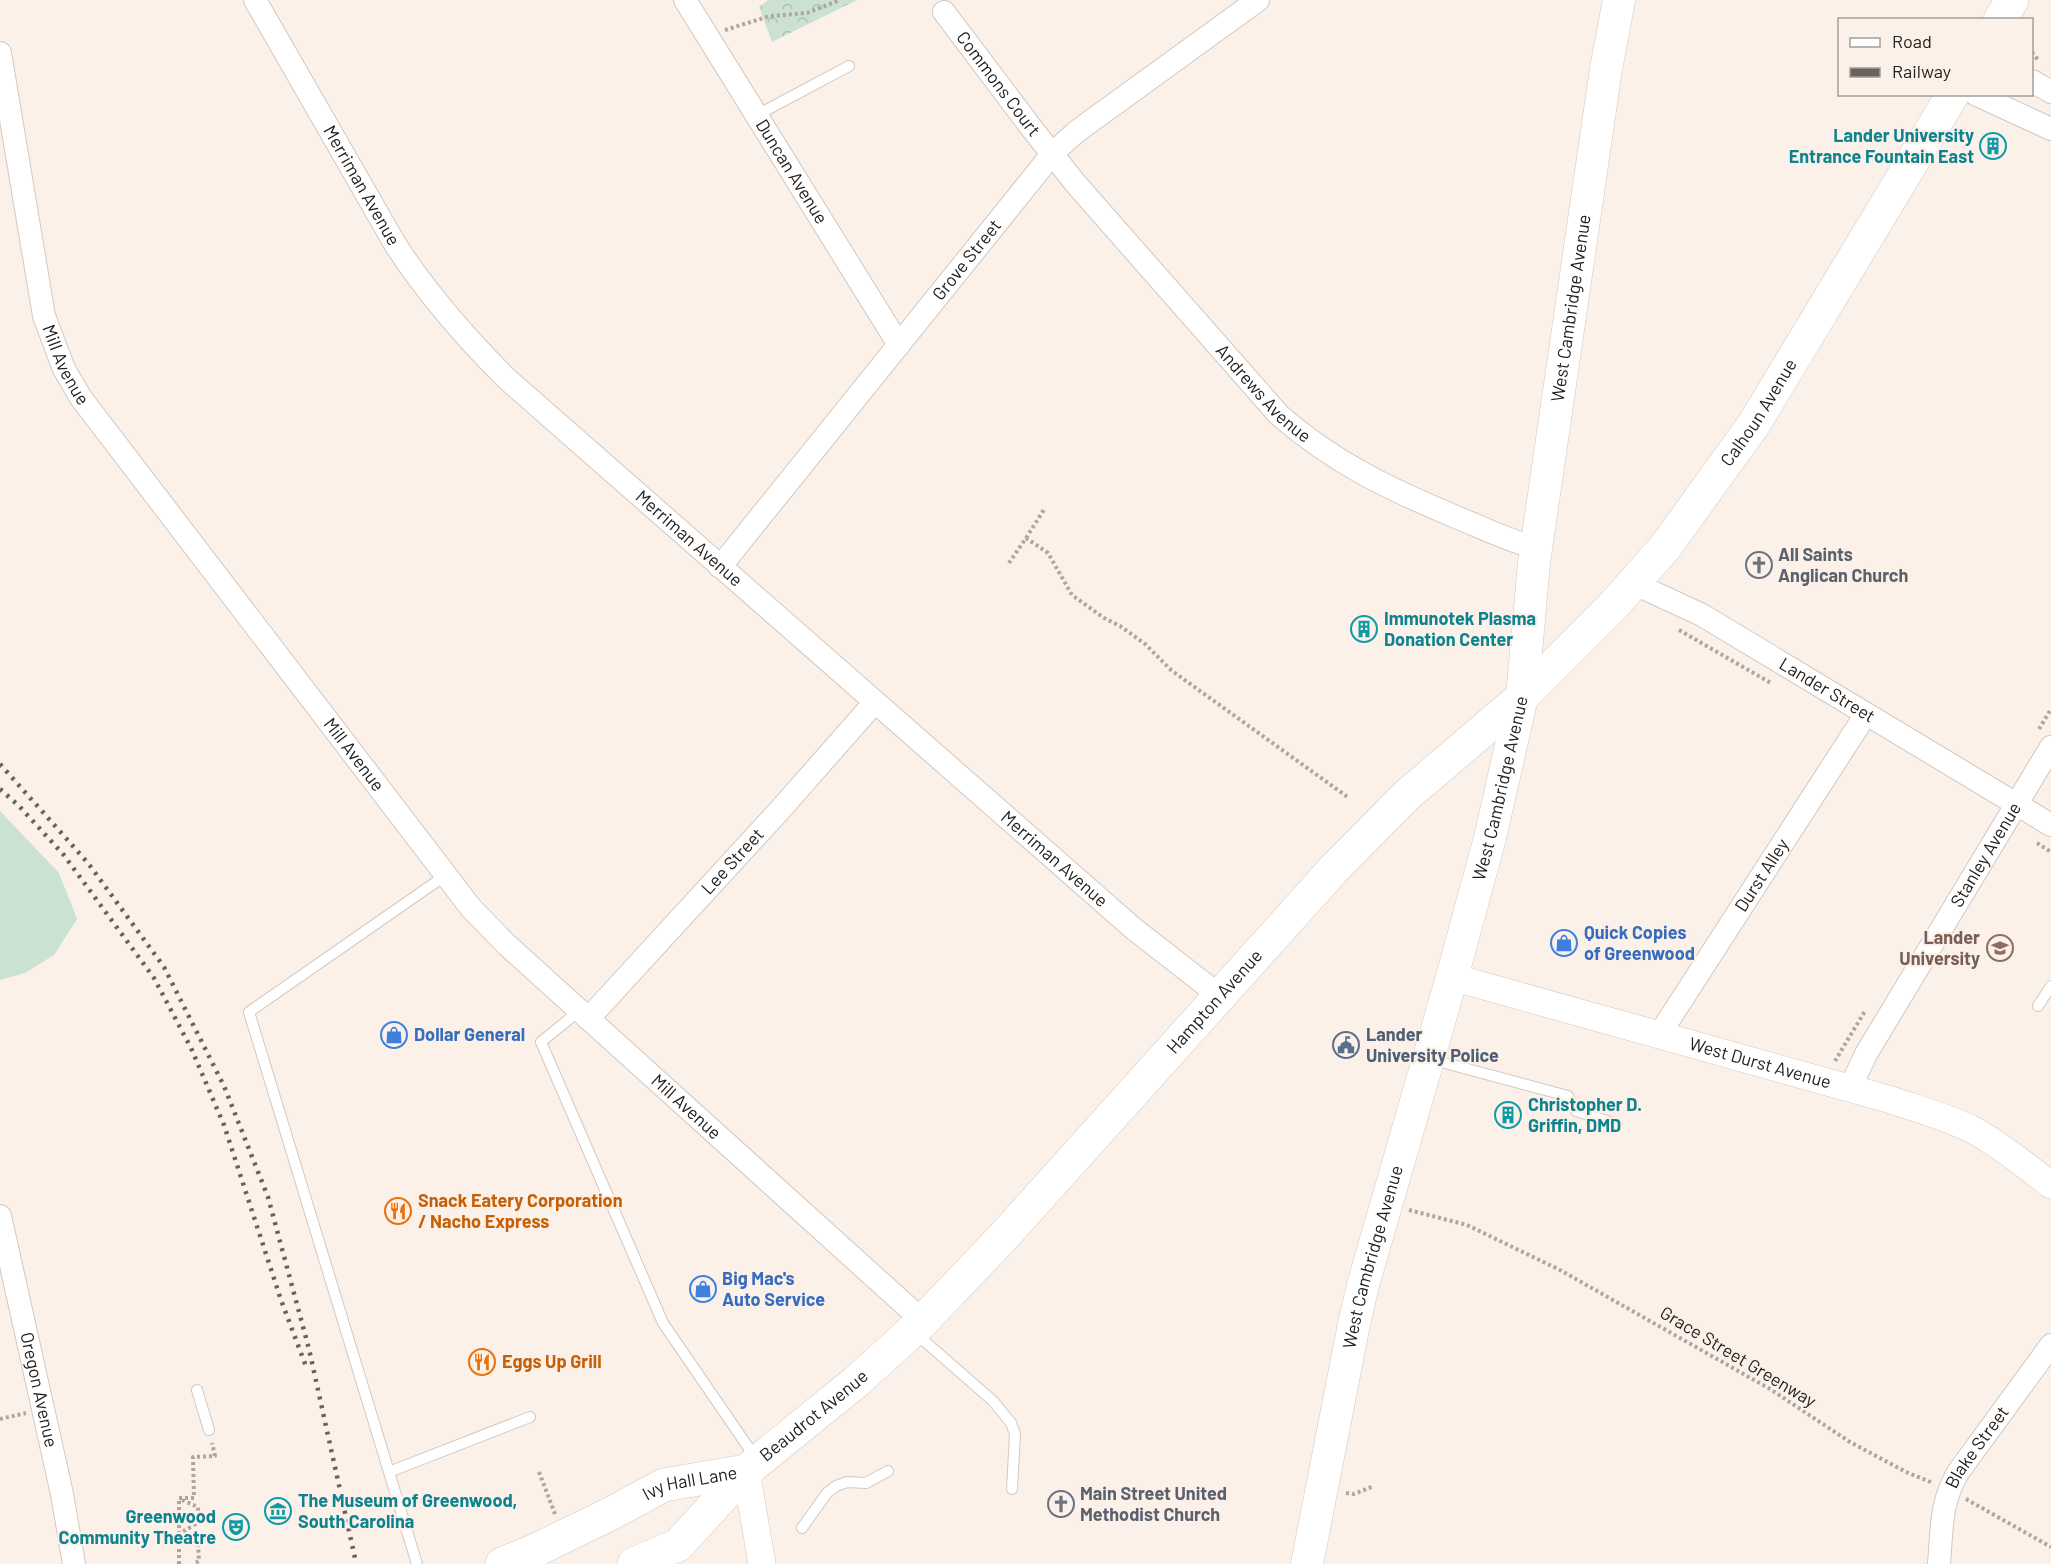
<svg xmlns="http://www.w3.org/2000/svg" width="2051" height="1564" font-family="Barlow,sans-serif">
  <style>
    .park { fill: url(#park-crowns) }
    .garden { fill: #cbe2d2 }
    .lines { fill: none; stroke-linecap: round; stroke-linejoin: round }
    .service-casing { stroke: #d2c8c1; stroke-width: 12 }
    .minor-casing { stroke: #d2c8c1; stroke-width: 24 }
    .tertiary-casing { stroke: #d2c8c1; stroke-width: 28 }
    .secondary-casing { stroke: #d2c8c1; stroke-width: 33 }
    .primary-casing { stroke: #d2c8c1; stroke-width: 34 }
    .path { stroke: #aea69f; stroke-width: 4; stroke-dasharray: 3 3; stroke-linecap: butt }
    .service { stroke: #fff; stroke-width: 10 }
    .minor { stroke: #fff; stroke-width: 22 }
    .tertiary { stroke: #fff; stroke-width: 27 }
    .secondary { stroke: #fff; stroke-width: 32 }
    .primary { stroke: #fff; stroke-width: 33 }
    .rail { stroke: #68625d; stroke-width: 4.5; stroke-dasharray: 3 6; stroke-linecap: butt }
    .labels { text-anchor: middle; stroke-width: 4.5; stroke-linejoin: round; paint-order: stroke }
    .street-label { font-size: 18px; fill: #24201d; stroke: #fbf1e9 }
    .culture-label { font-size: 18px; font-weight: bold; fill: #0d838f; stroke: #fbf1e9; text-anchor: start }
    .worship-label { font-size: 18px; font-weight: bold; fill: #5b616d; stroke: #fbf1e9; text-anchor: start }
    .shop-label { font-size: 18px; font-weight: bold; fill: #366cbe; stroke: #fbf1e9; text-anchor: start }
    .education-label { font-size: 18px; font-weight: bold; fill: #785e54; stroke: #fbf1e9; text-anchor: end }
    .service-label { font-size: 18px; font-weight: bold; fill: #4e5e75; stroke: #fbf1e9; text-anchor: start }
    .food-label { font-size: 18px; font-weight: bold; fill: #c56008; stroke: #fbf1e9; text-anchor: start }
  </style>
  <defs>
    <pattern id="park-crowns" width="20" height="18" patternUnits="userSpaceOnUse" patternTransform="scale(1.5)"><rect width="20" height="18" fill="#cbe2d2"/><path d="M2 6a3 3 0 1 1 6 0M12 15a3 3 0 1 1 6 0" fill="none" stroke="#aec2b4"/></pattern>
  </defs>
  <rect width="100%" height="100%" fill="#fbf1e9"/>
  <path class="park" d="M 768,0 L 857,0 L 772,42 L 759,7 Z"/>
  <path class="garden" d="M 0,811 L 59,873 L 77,919 L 54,955 L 25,973 L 0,980 Z"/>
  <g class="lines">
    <defs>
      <path id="service" d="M 757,115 L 849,66
        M 2038,1006 L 2051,986
        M 579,1011 L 541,1042 L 663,1323 L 757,1460
        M 1430,1059 L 1568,1096 L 1576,1111 L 1617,1124
        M 914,1332 L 993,1401 L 1011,1423 L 1015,1434 L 1012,1489
        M 197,1390 L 209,1430
        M 389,1472 L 530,1417
        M 802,1528 L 827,1493 L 836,1486 L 847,1482 L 866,1483 L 888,1471
        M 417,1564 L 249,1012 L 446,875"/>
      <g id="minor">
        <path id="s1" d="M 255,0 L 395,244 C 427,294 465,337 507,379 L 1134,929 L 1220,996"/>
        <path id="s2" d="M 685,0 L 899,345"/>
        <path id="s3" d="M 944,12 L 1033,130 L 1076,184 L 1279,415 C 1334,463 1389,489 1456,517 C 1483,528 1509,541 1537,548"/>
        <path id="s4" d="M 0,53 L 44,316 L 64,369 L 81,398 L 471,908 L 507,945 L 923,1321"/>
        <path d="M 2032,81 L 2051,92"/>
        <path d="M 1975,94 L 2051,129"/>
        <path id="s5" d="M 720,567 L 1053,153 L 1076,132 L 1258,0"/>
        <path id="s6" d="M 1633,583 L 1702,615 L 2051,825"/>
        <path id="s7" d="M 588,1019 L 779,811 L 875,702"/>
        <path id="s8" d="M 1659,1035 L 1866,714"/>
        <path id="s9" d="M 1850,1088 L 1866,1054 L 2051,747"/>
        <path id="s10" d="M 0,1216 L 62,1494 L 74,1564"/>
        <path id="s11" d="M 1939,1564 C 1942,1529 1940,1502 1959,1471 L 2051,1345"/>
      </g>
      <g id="tertiary">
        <path id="s12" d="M 1452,977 L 1888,1099 C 1917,1109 1948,1117 1975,1131 C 2002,1146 2026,1166 2051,1185"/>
        <path d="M 746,1471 L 762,1564"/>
      </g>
      <g id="secondary">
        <path id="s13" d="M 1307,1564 L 1354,1324 L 1363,1285 L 1452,977 L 1490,838 L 1522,697 L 1534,563 L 1606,69 L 1619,0"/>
      </g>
      <g id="primary">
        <path d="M 2000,20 L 2012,0"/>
        <path id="s14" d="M 502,1564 L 536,1550 L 608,1515 L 664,1485 L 746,1471"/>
        <path id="s15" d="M 634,1564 L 678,1545 L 746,1471 L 857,1381 L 923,1321 L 1005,1235 L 1333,870 L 1406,796 L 1522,697 L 1613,606 L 1666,546 L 1754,424 L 1953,94"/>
      </g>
    </defs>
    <use href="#service" class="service-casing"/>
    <use href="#minor" class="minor-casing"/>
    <use href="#tertiary" class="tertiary-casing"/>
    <use href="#secondary" class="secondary-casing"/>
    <use href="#primary" class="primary-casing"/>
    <path class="path" d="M 725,30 L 770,16 L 807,13 L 840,0
      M 2032,52 L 2038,60
      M 1026,538 L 1045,508
      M 1009,563 L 1026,538 L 1048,553 L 1072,595 L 1104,618 L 1120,626 L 1145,644 L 1171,670 L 1349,798
      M 1679,630 L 1771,683
      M 2039,729 L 2051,709
      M 2037,843 L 2051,852
      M 1835,1061 L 1865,1011
      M 1409,1210 L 1467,1225 L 1560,1270 L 1770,1389 L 1850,1442 L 1906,1472 L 1933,1483
      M 0,1419 L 26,1413
      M 539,1472 L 555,1514
      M 1346,1493 L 1354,1494 L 1374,1486
      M 1966,1499 L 2051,1547
      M 182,1500 L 198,1507 L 199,1522 L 179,1534 L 198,1542 L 199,1561 L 194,1564
      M 179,1564 L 179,1498 L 194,1498 L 193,1457 L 215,1456 L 212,1443"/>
    <use href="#service" class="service"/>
    <use href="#minor" class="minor"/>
    <use href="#tertiary" class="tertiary"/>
    <use href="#secondary" class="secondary"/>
    <use href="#primary" class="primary"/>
    <path class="rail" d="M 0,764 L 88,863 L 164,967 L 224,1086 L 268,1197 L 309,1349 L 355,1558
      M 0,789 L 19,806 L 63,854 L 154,978 L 191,1048 L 224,1125 L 281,1300 L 307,1369"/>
  </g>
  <defs>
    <symbol id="building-ring" viewBox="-11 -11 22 22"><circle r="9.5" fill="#fbf1e9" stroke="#0f9aa8" stroke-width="1.5"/><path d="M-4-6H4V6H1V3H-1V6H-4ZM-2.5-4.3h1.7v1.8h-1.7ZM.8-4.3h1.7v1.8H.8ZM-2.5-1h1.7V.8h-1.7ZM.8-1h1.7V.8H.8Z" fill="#0f9aa8"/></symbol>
    <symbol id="church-ring" viewBox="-11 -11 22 22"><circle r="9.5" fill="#fbf1e9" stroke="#6b7280" stroke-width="1.5"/><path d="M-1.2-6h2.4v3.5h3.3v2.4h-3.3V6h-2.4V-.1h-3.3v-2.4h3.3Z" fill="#6b7280"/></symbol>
    <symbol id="shop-ring" viewBox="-11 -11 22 22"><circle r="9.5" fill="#fbf1e9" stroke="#3f7fe0" stroke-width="1.5"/><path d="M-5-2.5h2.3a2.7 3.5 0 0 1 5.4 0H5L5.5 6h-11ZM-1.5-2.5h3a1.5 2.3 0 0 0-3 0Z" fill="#3f7fe0"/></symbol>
    <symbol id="university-ring" viewBox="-11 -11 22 22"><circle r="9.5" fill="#fbf1e9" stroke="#8d6e63" stroke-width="1.5"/><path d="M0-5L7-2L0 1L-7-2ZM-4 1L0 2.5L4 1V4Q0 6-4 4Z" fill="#8d6e63"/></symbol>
    <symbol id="civic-ring" viewBox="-11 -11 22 22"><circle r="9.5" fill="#fbf1e9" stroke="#5c6f8a" stroke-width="1.5"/><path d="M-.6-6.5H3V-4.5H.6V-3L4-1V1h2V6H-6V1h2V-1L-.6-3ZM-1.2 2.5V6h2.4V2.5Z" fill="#5c6f8a"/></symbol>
    <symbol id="restaurant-ring" viewBox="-11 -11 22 22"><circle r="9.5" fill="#fbf1e9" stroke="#e8710a" stroke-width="1.5"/><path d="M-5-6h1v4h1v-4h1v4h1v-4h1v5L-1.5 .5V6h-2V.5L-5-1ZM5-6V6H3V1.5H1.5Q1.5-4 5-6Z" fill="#e8710a"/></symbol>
    <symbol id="museum-ring" viewBox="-11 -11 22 22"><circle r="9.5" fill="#fbf1e9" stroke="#0f9aa8" stroke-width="1.5"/><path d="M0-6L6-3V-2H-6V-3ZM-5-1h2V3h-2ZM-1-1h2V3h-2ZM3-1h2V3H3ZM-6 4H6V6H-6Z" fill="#0f9aa8"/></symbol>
    <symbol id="theatre-ring" viewBox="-11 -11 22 22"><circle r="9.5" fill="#fbf1e9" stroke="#0f9aa8" stroke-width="1.5"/><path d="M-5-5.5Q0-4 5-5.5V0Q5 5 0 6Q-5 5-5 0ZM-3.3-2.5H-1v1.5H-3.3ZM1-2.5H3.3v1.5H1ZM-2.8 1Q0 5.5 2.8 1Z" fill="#0f9aa8"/></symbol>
  </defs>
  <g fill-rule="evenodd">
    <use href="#building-ring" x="1978" y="131" width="30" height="30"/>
    <use href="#church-ring" x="1744" y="550" width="30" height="30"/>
    <use href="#building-ring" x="1349" y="614" width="30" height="30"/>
    <use href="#shop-ring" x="1549" y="928" width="30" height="30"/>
    <use href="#university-ring" x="1985" y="933" width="30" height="30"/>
    <use href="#shop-ring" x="379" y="1020" width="30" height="30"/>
    <use href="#civic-ring" x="1331" y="1030" width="30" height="30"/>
    <use href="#building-ring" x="1493" y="1100" width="30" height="30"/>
    <use href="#restaurant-ring" x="383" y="1196" width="30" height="30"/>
    <use href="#shop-ring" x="688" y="1274" width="30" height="30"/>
    <use href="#restaurant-ring" x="467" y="1347" width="30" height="30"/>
    <use href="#church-ring" x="1046" y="1489" width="30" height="30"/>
    <use href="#museum-ring" x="263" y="1496" width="30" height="30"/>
    <use href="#theatre-ring" x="221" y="1512" width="30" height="30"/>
  </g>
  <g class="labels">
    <g class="street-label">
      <text dy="6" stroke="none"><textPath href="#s3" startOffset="90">Commons Court</textPath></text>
      <text dy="6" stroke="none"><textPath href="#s2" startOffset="202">Duncan Avenue</textPath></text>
      <text dy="6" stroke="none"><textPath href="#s1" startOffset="214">Merriman Avenue</textPath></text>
      <text dy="6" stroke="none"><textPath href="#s5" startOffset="394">Grove Street</textPath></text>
      <text dy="6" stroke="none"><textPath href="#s13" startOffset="1286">West Cambridge Avenue</textPath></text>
      <text dy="6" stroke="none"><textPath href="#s4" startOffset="320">Mill Avenue</textPath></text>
      <text dy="6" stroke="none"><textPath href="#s3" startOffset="498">Andrews Avenue</textPath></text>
      <text dy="6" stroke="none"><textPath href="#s15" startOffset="1618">Calhoun Avenue</textPath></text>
      <text dy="6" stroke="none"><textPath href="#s1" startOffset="699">Merriman Avenue</textPath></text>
      <text dy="6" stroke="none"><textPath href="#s6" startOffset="222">Lander Street</textPath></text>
      <text dy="6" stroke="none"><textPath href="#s4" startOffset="806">Mill Avenue</textPath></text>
      <text dy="6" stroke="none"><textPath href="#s13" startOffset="800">West Cambridge Avenue</textPath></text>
      <text dy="6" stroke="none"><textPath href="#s9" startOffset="270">Stanley Avenue</textPath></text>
      <text dy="6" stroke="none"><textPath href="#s1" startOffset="1185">Merriman Avenue</textPath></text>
      <text dy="6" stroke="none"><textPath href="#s7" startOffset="214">Lee Street</textPath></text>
      <text dy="6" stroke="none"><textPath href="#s8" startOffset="190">Durst Alley</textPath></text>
      <text dy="6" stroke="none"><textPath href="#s15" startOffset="813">Hampton Avenue</textPath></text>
      <text dy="6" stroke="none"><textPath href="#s12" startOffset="320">West Durst Avenue</textPath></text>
      <text dy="6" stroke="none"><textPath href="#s4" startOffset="1292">Mill Avenue</textPath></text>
      <text dy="6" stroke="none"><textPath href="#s13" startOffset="314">West Cambridge Avenue</textPath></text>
      <text transform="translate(1738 1357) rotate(31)" y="6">Grace Street Greenway</text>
      <text dy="6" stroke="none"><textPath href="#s10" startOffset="178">Oregon Avenue</textPath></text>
      <text dy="6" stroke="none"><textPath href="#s15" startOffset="236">Beaudrot Avenue</textPath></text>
      <text dy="6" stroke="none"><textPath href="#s11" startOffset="126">Blake Street</textPath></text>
      <text dy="6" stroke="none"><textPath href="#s14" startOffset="206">Ivy Hall Lane</textPath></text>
    </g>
    <g class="culture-label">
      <text x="1974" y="142" text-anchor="end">Lander University<tspan x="1974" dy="21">Entrance Fountain East</tspan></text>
      <text x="1384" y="625">Immunotek Plasma<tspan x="1384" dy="21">Donation Center</tspan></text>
      <text x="1528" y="1111">Christopher D.<tspan x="1528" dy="21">Griffin, DMD</tspan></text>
      <text x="298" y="1507">The Museum of Greenwood,<tspan x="298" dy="21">South Carolina</tspan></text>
      <text x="216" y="1523" text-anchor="end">Greenwood<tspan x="216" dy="21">Community Theatre</tspan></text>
    </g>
    <g class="worship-label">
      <text x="1778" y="561">All Saints<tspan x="1778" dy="21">Anglican Church</tspan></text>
      <text x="1080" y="1500">Main Street United<tspan x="1080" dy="21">Methodist Church</tspan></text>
    </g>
    <g class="shop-label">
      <text x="1584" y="939">Quick Copies<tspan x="1584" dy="21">of Greenwood</tspan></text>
      <text x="414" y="1041">Dollar General</text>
      <text x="722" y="1285">Big Mac's<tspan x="722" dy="21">Auto Service</tspan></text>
    </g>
    <g class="education-label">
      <text x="1980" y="944">Lander<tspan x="1980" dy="21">University</tspan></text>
    </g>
    <g class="service-label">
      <text x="1366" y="1041">Lander<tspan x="1366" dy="21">University Police</tspan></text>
    </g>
    <g class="food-label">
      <text x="418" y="1207">Snack Eatery Corporation<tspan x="418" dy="21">/ Nacho Express</tspan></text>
      <text x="502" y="1368">Eggs Up Grill</text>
    </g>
  </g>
  <rect x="1838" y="18" width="195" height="78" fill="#fbf1e9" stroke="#a59d97" stroke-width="1.5"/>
  <rect x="1850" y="38" width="30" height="9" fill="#ffffff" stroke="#a59d97" stroke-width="1.5"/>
  <text x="1892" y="48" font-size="18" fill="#24201d">Road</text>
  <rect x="1850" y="68" width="30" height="9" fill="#68625d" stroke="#a59d97" stroke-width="1.5"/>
  <text x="1892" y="78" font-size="18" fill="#24201d">Railway</text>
</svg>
